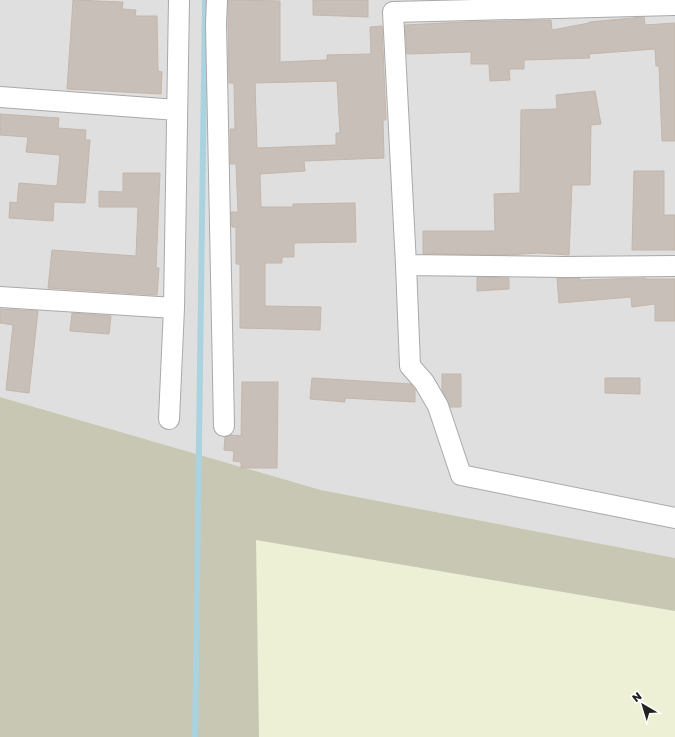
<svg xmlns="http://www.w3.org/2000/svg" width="675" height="737" font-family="'Golos Text',sans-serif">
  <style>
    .residential { fill: #e0dfdf }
    .construction { fill: #c7c7b4 }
    .farmland { fill: #eef0d5 }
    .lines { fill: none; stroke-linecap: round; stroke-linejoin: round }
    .stream { stroke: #aad3df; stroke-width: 6 }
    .building { fill: #c7bfb8; stroke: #c4b6ab; fill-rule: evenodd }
    .minor-casing { stroke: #a9a9a9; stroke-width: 22 }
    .minor { stroke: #fff; stroke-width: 20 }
  </style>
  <rect width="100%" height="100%" fill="#f2efe9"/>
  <path class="residential" d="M 0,0 L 675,0 L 675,558 L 321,490 L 0,397 Z"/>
  <path class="construction" d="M 0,397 L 321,490 L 675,558 L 675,737 L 0,737 Z"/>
  <path class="farmland" d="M 256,540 L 675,611 L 675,737 L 259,737 Z"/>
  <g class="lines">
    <path class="stream" d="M 195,737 L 205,0"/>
  </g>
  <path class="building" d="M 73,0 L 123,2 L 122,9 L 136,10 L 135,16 L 157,16 L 158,71 L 162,72 L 161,94 L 67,89 Z
    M 228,0 L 280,1 L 280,62 L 327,60 L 327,55 L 371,54 L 370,27 L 382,26 L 386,120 L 383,120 L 384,158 L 304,161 L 305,171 L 260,174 L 261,207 L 293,207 L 293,204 L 355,203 L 356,242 L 294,243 L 294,257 L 282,257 L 282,263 L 265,263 L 265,306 L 321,307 L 320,330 L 240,328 L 240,264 L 236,264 L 236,227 L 232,227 L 231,212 L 238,212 L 236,164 L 230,164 L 230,129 L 235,129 L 234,83 L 229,83 L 228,24 ZM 337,81 L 340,133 L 336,133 L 336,145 L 257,148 L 255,83 Z
    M 313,0 L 368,0 L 368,17 L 313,15 Z
    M 644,17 L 645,25 L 675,23 L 675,141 L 662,141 L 659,66 L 656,66 L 655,49 L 589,54 L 590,58 L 524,60 L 524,69 L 509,69 L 510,80 L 490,81 L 489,64 L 471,64 L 471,52 L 407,54 L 405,25 L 463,22 L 551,20 L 552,30 L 589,23 L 589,22 Z
    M 595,91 L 601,124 L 591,125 L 590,185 L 572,185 L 569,255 L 538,253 L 508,255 L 423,254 L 423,231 L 495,231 L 494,194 L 520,193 L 521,110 L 557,109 L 556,95 Z
    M 0,114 L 59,118 L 58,128 L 86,130 L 85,140 L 90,140 L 85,203 L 54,202 L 53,221 L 9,218 L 10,202 L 17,203 L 19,183 L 57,186 L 60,155 L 26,152 L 28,137 L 0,135 Z
    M 634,171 L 664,171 L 664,215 L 675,215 L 675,250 L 632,250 Z
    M 123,173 L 160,173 L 156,268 L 159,268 L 157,295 L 48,288 L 52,250 L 136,256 L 138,207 L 99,207 L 99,191 L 123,192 Z
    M 477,277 L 509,278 L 509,289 L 477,291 Z
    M 557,278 L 580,278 L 580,280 L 645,278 L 645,279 L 675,279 L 675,321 L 655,321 L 655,304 L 632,307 L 631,297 L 559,303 Z
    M 0,309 L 38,311 L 29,393 L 6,390 L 13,325 L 0,323 Z
    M 72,313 L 111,316 L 109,334 L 70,331 Z
    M 442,374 L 461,374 L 461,407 L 450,407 L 442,390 Z
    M 312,378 L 411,384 L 415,390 L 415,402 L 345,398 L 345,402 L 310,399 Z
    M 605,378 L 640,378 L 640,394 L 605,393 Z
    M 242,382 L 278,382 L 277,468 L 241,468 L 241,462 L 233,461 L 234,451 L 224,450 L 225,437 L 231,435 L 241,436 Z"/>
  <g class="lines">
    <defs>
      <path id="minor" d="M 217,0 L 216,24 L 224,426
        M 675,5 L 393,12 L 406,265 L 565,267 L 675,266
        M 0,97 L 177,110
        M 406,265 L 410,366 L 424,382 L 438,406 L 461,475 L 675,518
        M 0,297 L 174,308
        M 169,419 L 174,308 L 179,0"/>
    </defs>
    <use href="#minor" class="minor-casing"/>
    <use href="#minor" class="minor"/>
  </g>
  <g transform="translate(643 705) rotate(322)" stroke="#ffffff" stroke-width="3" paint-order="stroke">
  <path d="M0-3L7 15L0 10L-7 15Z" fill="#222222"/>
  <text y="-6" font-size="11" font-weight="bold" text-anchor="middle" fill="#222222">N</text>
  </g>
</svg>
